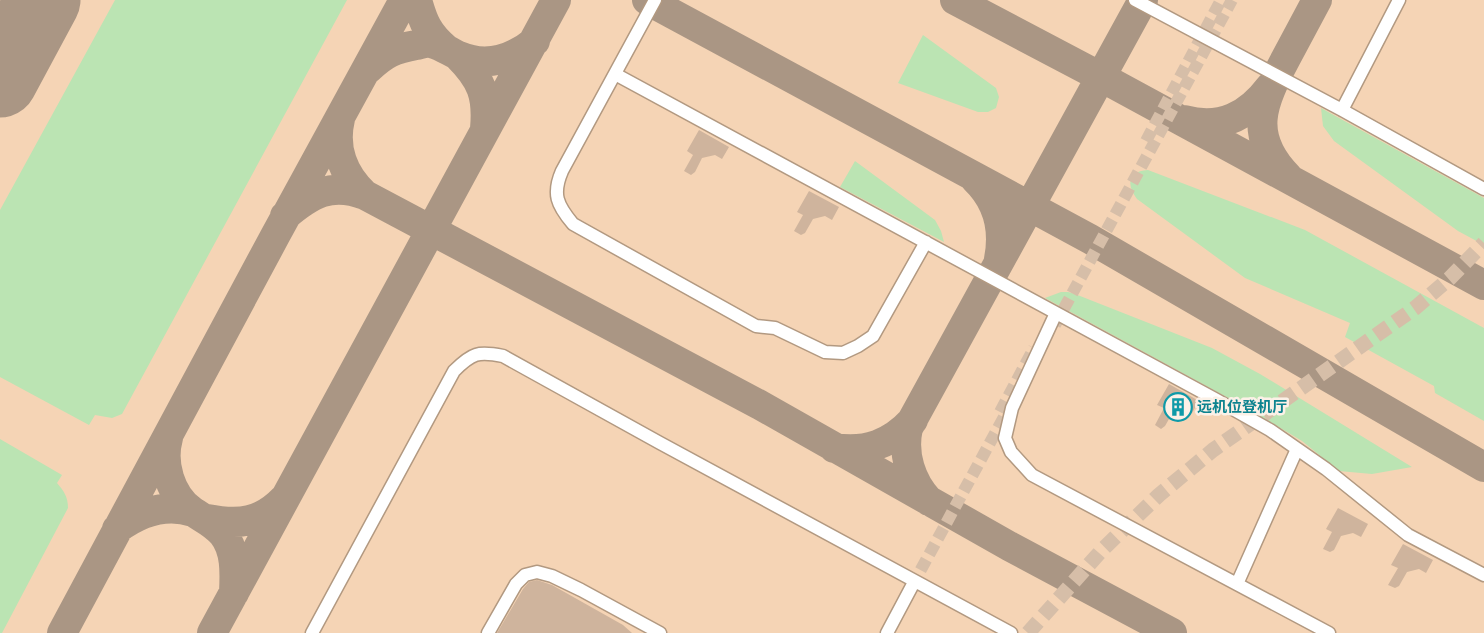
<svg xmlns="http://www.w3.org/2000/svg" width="1484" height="633" font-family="'Space Grotesk','Noto Sans SC',sans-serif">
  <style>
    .built { fill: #f5d4b5 }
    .green { fill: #bbe4b3 }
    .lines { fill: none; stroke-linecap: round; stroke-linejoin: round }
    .taxiway { stroke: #aa9684; stroke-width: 30 }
    .runway { stroke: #aa9684; stroke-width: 75 }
    .building { fill: #cfb49d }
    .minor-tunnel { stroke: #d6bea8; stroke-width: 12; stroke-dasharray: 12 6; stroke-linecap: butt }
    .major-tunnel { stroke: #d6bea8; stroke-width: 15; stroke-dasharray: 15 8; stroke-linecap: butt }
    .minor-casing { stroke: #b29981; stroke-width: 15 }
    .minor { stroke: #fff; stroke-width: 12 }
    .labels { text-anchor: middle; stroke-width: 5; stroke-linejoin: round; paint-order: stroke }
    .culture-label { font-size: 15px; font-weight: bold; fill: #0d838f; stroke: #fcf1e7; text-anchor: start }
  </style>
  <rect width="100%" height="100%" fill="#fce1c8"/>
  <path class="built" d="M 0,0 L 1484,0 L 1484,633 L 0,633 Z"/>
  <path class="green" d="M 115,0 L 347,0 L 122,414 L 112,418 L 95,415 L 89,425 L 0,377 L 0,210 Z
    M 923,35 L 996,88 L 999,97 L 996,108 L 988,112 L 978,112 L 898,83 Z
    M 1321,108 L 1484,198 L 1484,245 L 1458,231 L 1334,141 L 1323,126 Z
    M 855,161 L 935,220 L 941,231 L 944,242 L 840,187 Z
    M 1148,170 L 1305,230 L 1484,328 L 1484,421 L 1435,393 L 1434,386 L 1345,337 L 1350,323 L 1245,278 L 1137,199 C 1126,185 1128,171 1148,170 Z
    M 1061,292 L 1068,292 L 1075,294 L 1212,348 L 1260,374 L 1412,467 L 1372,474 L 1339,471 L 1302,441 L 1254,412 L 1045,298 Z
    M 0,439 L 62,475 L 57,483 C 64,491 68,497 68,508 L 2,633 L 0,633 Z"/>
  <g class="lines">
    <path class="taxiway" d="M 417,0 C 423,22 428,34 446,49
      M 647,0 L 1090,239 L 1484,467
      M 955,0 L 1101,77 L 1484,285
      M 458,56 C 482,80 488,96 485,129
      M 368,69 C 385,53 394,49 416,45 C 421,44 426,42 431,43 C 441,45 450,52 459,56 C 487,68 513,59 535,41
      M 340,119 C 333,148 343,175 365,195
      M 1184,120 C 1221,130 1248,116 1270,87
      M 1288,177 C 1247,135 1262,103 1286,58 C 1296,39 1307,19 1317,0
      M 975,179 C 998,201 1005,228 999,259
      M 285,216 C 311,194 331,182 365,195 L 760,405 L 1009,546 L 1172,633
      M 168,438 C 161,463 170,495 192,511 C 202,518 214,523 223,534 C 236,550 235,573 234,593
      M 834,448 C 866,453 891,444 913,420
      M 929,501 C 911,482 902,454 908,428 L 1143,0
      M 207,519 C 239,525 261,523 284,499
      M 117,529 C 140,512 165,503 193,512
      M 62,633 L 275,236 L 404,0
      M 212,633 L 556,0"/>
    <path class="runway" d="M 0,80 L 43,0"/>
  </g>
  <path class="building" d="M 699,130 L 729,147 L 722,159 L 715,155 L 702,158 L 695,172 L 691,175 L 684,171 L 693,155 L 687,151 Z
    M 809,191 L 839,207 L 832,220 L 825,216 L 813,219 L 805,233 L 801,235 L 794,231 L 803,215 L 797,212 Z
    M 1169,384 L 1199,401 L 1192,413 L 1185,409 L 1173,412 L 1165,426 L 1161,429 L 1155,425 L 1164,408 L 1157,405 Z
    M 1338,508 L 1368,524 L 1361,537 L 1353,533 L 1341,536 L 1334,550 L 1330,552 L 1323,549 L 1332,532 L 1326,529 Z
    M 1403,544 L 1433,560 L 1426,573 L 1419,569 L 1407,572 L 1399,586 L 1395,588 L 1388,585 L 1398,568 L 1391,565 Z
    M 537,580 L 552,585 L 623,625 L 632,633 L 497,633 L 523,589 L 529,582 Z"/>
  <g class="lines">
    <path class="minor-tunnel" d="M 1146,141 L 1221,0
      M 1055,325 L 1232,0
      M 1000,412 L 1034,348
      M 912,586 L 1010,406"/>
    <path class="major-tunnel" d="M 1028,633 L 1102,550 L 1159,495 L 1213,450 L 1415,308 L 1450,278 L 1484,243"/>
    <defs>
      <path id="minor" d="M 655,0 L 562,171 C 552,194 557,205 573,224 L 756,326 L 775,328 L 825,352 L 843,353 L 858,346 L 873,336 L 926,242
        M 1135,0 L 1342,110 L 1484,189
        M 615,74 L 1215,399 L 1270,430 L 1326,469 L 1408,535 L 1484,575
        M 1342,110 L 1399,0
        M 1056,313 L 1012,408 L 1005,438 L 1011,452 L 1032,475 L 1329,633
        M 1237,584 L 1297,449
        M 312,633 L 454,371 C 472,353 478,351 503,356 L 660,443 L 1011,633
        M 488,633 L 516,584 L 525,575 L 537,572 L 552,576 L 581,590 L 660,633
        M 887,633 L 912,586"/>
    </defs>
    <use href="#minor" class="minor-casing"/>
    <use href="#minor" class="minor"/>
  </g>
  <defs>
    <symbol id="building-ring" viewBox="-11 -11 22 22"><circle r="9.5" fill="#fcf1e7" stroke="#0f9aa8" stroke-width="1.5"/><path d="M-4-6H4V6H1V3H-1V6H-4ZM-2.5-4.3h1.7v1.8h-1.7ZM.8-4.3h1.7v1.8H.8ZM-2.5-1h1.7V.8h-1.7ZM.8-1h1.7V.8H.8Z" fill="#0f9aa8"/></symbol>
  </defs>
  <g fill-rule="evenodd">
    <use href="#building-ring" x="1162" y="391" width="32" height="32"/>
  </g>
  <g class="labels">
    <g class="culture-label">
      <text x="1197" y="412">远机位登机厅</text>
    </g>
  </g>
</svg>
